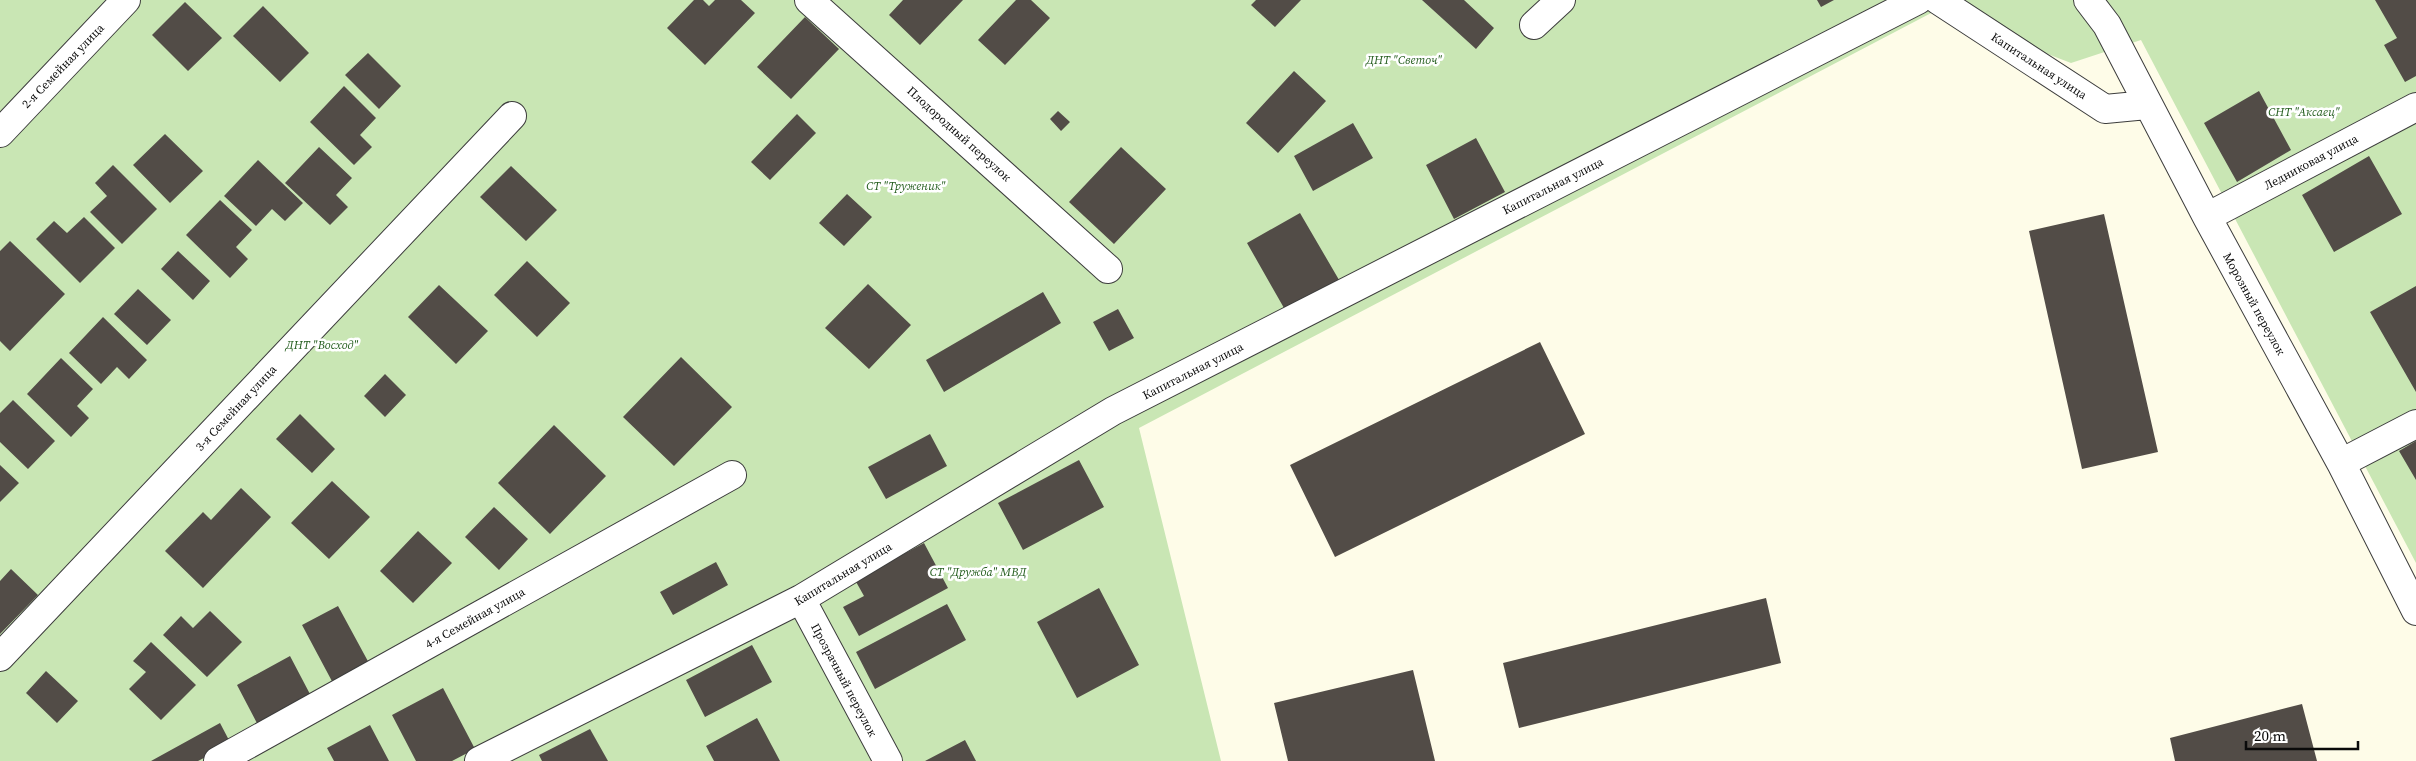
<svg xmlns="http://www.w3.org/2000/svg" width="2416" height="761" font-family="'Source Serif 4',serif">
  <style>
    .green { fill: #c9e6b4 }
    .building { fill: #524c47 }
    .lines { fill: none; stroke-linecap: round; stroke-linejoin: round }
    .street-casing { stroke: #3d3d3d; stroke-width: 30 }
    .street { stroke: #fff; stroke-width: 28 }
    .labels { text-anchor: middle; stroke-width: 5; stroke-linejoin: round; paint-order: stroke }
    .park-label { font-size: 12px; font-style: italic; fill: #255e1f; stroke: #fff }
    .street-label { font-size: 12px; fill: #0a0a0a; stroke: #fff }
  </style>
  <rect width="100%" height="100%" fill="#fefce8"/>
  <path class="green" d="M 0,0 L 2416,0 L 2416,563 L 2141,40 L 2071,63 L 1935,11 L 1139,428 L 1221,761 L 0,761 Z"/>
  <path class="building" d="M 694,0 L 703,0 L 709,6 L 715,0 L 741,0 L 755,13 L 705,65 L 667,28 Z
    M 903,0 L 963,0 L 920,45 L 889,15 Z
    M 1016,0 L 1031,0 L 1050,18 L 1005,65 L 978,40 Z
    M 1256,0 L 1301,0 L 1275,27 L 1251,5 Z
    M 1422,0 L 1464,0 L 1494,28 L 1476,49 Z
    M 1817,0 L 1834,0 L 1821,7 Z
    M 2375,0 L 2416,0 L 2416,76 L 2405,82 L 2384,45 L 2397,38 Z
    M 185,2 L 222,38 L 188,71 L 152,35 Z
    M 263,6 L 309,53 L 280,82 L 233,36 Z
    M 805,17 L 839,49 L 791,99 L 757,67 Z
    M 368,53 L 401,86 L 379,109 L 345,75 Z
    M 1294,71 L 1326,101 L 1278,153 L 1246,123 Z
    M 344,86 L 376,118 L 360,135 L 372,147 L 354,165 L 310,122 Z
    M 2259,91 L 2291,150 L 2237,182 L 2204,123 Z
    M 1058,111 L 1070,122 L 1061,131 L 1050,119 Z
    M 797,114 L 816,133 L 770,180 L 751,162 Z
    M 1353,123 L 1373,158 L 1313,191 L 1294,156 Z
    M 165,134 L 203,171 L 170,203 L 133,165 Z
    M 1476,138 L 1505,192 L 1454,219 L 1426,165 Z
    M 319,147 L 352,178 L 336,195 L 348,207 L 330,225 L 285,183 Z
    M 1121,147 L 1166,189 L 1114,244 L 1069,202 Z
    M 2369,156 L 2402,214 L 2334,252 L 2302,195 Z
    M 258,160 L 303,203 L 285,221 L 272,209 L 256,226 L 224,196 Z
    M 113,165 L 157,209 L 122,244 L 90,212 L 107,196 L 95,183 Z
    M 511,166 L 557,210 L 526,241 L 480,197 Z
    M 847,194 L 872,217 L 844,246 L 819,223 Z
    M 220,200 L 252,230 L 236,247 L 248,259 L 230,278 L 186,235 Z
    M 1300,213 L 1342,285 L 1288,315 L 1247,243 Z
    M 2104,214 L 2158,452 L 2082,469 L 2029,231 Z
    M 84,217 L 115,248 L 80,283 L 36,239 L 54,221 L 67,233 Z
    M 10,241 L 65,294 L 10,351 L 0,341 L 0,251 Z
    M 178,251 L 210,281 L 193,300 L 161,269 Z
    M 527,261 L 570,303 L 537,337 L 494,295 Z
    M 868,284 L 911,325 L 869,369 L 825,328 Z
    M 439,285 L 488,331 L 456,364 L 408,317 Z
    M 2416,286 L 2416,392 L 2370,312 Z
    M 138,289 L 171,320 L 147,345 L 114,314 Z
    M 1043,292 L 1061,323 L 944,392 L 926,360 Z
    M 1118,309 L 1134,338 L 1109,351 L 1093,322 Z
    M 103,317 L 147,360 L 129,379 L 117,367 L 101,384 L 69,353 Z
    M 1540,342 L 1585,434 L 1335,557 L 1290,465 Z
    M 681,357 L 732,407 L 674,466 L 623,417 Z
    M 61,358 L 93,389 L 77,406 L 89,418 L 71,437 L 27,394 Z
    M 385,374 L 406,395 L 385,417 L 364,396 Z
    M 13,400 L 55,441 L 28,469 L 0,442 L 0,413 Z
    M 300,414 L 335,449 L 312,473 L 276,439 Z
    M 554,425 L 606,476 L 550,534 L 498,483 Z
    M 930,434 L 947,466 L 886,499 L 868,467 Z
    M 2416,441 L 2416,480 L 2399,451 Z
    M 1079,460 L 1104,507 L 1023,550 L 998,503 Z
    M 0,465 L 19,483 L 0,502 Z
    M 332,481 L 370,517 L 329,559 L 291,523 Z
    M 241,488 L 271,517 L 203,588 L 165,551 L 203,512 L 211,520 Z
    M 494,507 L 528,539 L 499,570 L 465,537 Z
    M 418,531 L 452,563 L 413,603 L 380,571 Z
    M 924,543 L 948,588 L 859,636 L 843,607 L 864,596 L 855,580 Z
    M 716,562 L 728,585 L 673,615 L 660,592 Z
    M 11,569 L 38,595 L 0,634 L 0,581 Z
    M 1099,588 L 1139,665 L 1077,698 L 1037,622 Z
    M 1766,598 L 1781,663 L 1519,728 L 1503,663 Z
    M 947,604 L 966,640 L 875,689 L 856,652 Z
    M 338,606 L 370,665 L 334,685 L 302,625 Z
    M 210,611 L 242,642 L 207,677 L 163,635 L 181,616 L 193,628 Z
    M 151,642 L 196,685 L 161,720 L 129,689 L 146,672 L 133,661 Z
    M 752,645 L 772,682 L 705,717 L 686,680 Z
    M 290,656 L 311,696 L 258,725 L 237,685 Z
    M 1413,670 L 1435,761 L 1288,761 L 1274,703 Z
    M 46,671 L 78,701 L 57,723 L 26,693 Z
    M 443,688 L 475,749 L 452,761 L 416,761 L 392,715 Z
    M 2302,704 L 2317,761 L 2175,761 L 2170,738 Z
    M 757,718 L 780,761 L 714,761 L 706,746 Z
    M 220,723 L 231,744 L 198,761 L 151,761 Z
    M 370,725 L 389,761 L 334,761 L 327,748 Z
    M 590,729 L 608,761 L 542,761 L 539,755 Z
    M 965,740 L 976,761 L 925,761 Z"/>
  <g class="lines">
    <defs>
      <path id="street" d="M 809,0 L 1108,269
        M 1938,0 L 2105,109 L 2147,105
        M 2088,0 L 2107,25 L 2207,217 L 2341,463 L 2416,611
        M 1534,25 L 1561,0
        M 0,133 L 126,0
        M 2207,217 L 2416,107
        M 2341,463 L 2416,424
        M 801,599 L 888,761
        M 0,657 L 512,116
        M 218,761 L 732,475
        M 479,761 L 801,599 L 1113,411 L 1918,0"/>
    </defs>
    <use href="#street" class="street-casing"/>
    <use href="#street" class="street"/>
  </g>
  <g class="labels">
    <g class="park-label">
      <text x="1404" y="64">ДНТ "Светоч"</text>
      <text x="2304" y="116">СНТ "Аксаец"</text>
      <text x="906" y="190">СТ "Труженик"</text>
      <text x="322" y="349">ДНТ "Восход"</text>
      <text x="978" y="576">СТ "Дружба" МВД</text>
    </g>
    <g class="street-label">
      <text transform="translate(63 66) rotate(-46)" y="4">2-я Семейная улица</text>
      <text transform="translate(2039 66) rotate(33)" y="4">Капитальная улица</text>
      <text transform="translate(959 134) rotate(42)" y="4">Плодородный переулок</text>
      <text transform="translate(2311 162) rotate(-28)" y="4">Ледниковая улица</text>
      <text transform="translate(1553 186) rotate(-27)" y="4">Капитальная улица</text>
      <text transform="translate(2254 304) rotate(61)" y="4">Морозный переулок</text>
      <text transform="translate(1193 371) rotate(-27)" y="4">Капитальная улица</text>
      <text transform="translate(236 408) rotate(-47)" y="4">3-я Семейная улица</text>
      <text transform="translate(843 574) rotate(-31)" y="4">Капитальная улица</text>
      <text transform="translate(475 618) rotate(-29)" y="4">4-я Семейная улица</text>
      <text transform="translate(844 680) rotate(62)" y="4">Прозрачный переулок</text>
    </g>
  </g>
  <path d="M2246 741v8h112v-8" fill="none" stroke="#0a0a0a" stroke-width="2.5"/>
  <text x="2254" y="741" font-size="15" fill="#0a0a0a" stroke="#ffffff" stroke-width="4" paint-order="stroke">20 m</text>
</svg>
